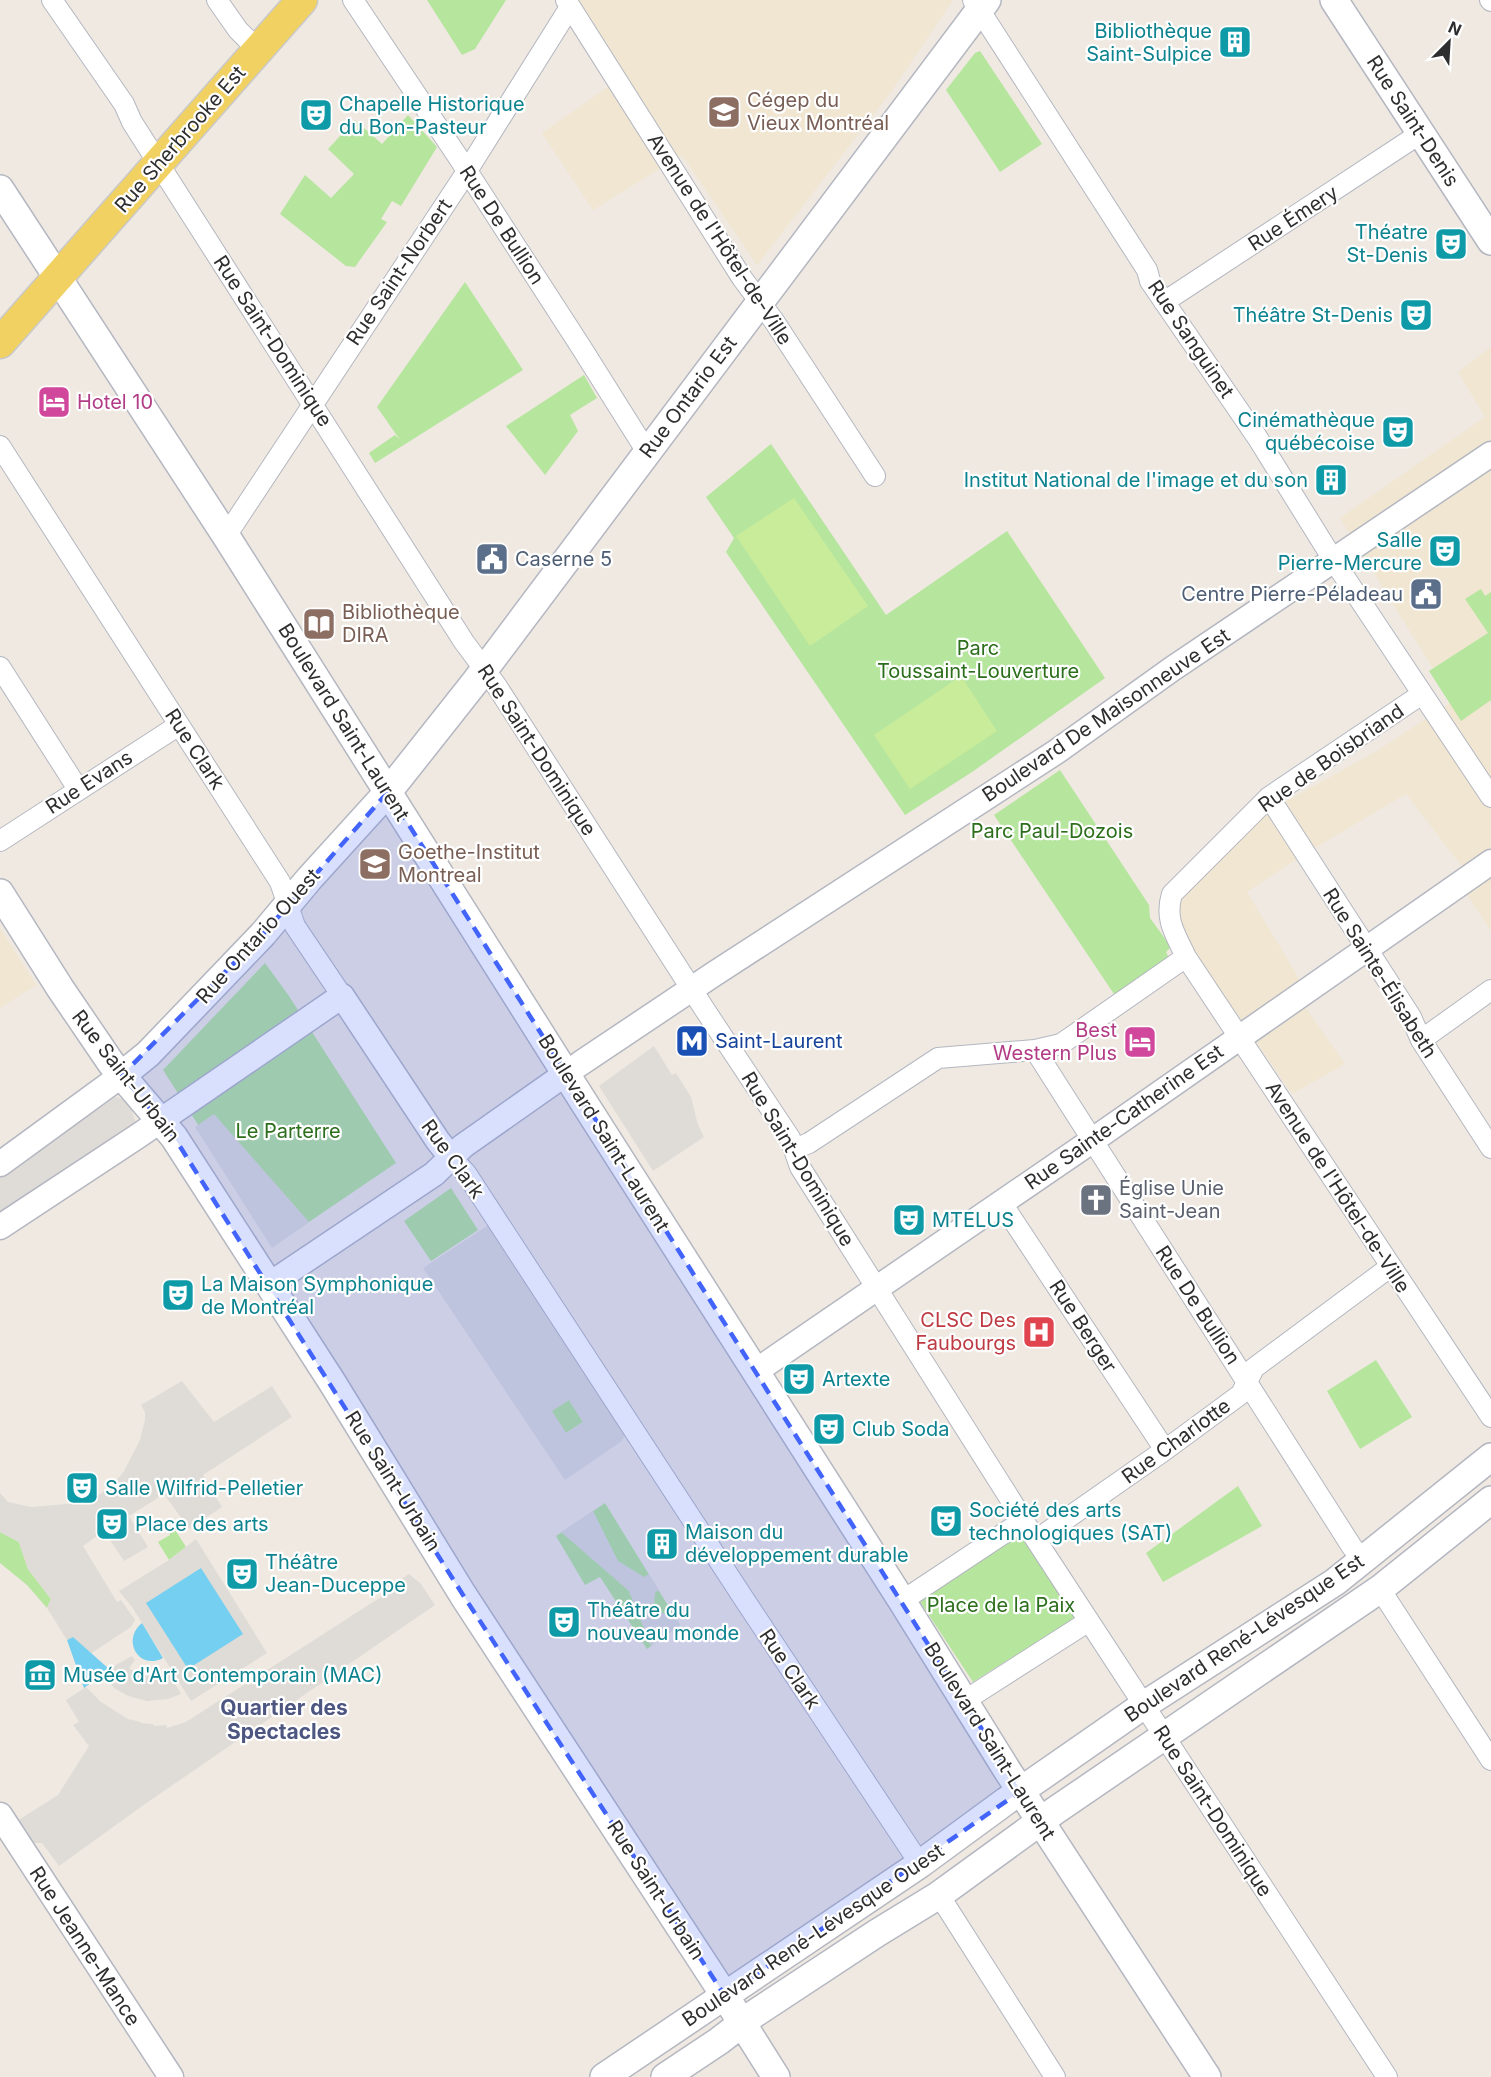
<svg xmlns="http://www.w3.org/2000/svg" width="1491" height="2077" font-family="Inter,sans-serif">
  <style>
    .education { fill: #f0e6d1 }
    .green { fill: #b6e59e }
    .pitch { fill: #c9ec9a }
    .plaza { fill: #dfdcd8; fill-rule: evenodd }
    .water { fill: #75cff0 }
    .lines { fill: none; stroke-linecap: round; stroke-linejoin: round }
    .minor-casing { stroke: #b4b7c1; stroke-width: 22 }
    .tertiary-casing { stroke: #b4b7c1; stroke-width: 27 }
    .secondary-casing { stroke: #b4b7c1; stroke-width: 30 }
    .primary-casing { stroke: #c9c9c9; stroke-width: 33 }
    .minor { stroke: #fff; stroke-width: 20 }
    .tertiary { stroke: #fff; stroke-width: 24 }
    .secondary { stroke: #fff; stroke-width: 27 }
    .primary { stroke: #f2d163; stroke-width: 30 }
    .marked { fill: #4264fb; fill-opacity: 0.2; stroke: #4264fb; stroke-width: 4.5; stroke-dasharray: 12 8; stroke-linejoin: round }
    .labels { text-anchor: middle; stroke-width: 4.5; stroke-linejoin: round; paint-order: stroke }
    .culture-label { font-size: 20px; fill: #0d838f; stroke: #fff; text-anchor: start }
    .education-label { font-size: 20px; fill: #785e54; stroke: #fff; text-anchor: start }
    .street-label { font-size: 20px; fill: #2e2e2e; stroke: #fff }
    .hotel-label { font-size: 20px; fill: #b23c85; stroke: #fff; text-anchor: start }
    .service-label { font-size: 20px; fill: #4e5e75; stroke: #fff; text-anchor: start }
    .park-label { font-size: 20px; fill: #2c6e1b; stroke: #fff }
    .transit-label { font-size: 20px; fill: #164399; stroke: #fff; text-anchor: start }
    .worship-label { font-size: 20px; fill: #5b616d; stroke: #fff; text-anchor: start }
    .health-label { font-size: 20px; fill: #be3a42; stroke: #fff; text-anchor: end }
    .neighbourhood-label { font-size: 21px; font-weight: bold; fill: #4d5680; stroke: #fff }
  </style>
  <rect width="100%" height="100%" fill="#efe9e1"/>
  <path class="education" d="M 576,0 L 953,0 L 891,92 L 757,265 L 682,155 L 593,210 L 542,133 L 618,80 Z
    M 1491,347 L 1491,931 L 1464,890 L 1474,882 L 1406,794 L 1298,858 L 1247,892 L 1300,980 L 1290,985 L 1345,1064 L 1292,1094 L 1180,931 L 1177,898 L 1262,815 L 1377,751 L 1453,701 L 1340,518 L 1485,417 L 1458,372 Z
    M 0,928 L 36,985 L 0,1008 Z"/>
  <path class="green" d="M 427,0 L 506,0 L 475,49 L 462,55 Z
    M 980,51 L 1042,144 L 1000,172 L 946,90 L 975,53 Z
    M 408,115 L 437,147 L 401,206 L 392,201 L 381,219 L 387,222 L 355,267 L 346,266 L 280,214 L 305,175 L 331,198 L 354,174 L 328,149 L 355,120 L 382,144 Z
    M 465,282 L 523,370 L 375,463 L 369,453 L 395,435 L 400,440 L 377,407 Z
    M 584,375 L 597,398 L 570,415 L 578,431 L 545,475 L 506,426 Z
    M 771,444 L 886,615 L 1007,531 L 1105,678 L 972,772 L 905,815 L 726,552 L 734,538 L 706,497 Z
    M 1481,589 L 1485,596 L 1491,592 L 1491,700 L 1461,721 L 1429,671 L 1488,633 L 1465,599 Z
    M 1060,770 L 1149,905 L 1150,918 L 1171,947 L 1166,952 L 1169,958 L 1114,994 L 994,815 Z
    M 265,963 L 289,996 L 396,1163 L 275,1245 L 163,1070 Z
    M 451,1188 L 478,1230 L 431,1261 L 404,1221 Z
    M 1376,1360 L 1412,1417 L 1360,1449 L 1327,1391 Z
    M 569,1400 L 583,1422 L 566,1433 L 551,1411 Z
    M 1238,1486 L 1262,1526 L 1163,1582 L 1146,1553 Z
    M 605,1503 L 680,1625 L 647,1649 L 600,1577 L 585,1585 L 556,1536 Z
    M 174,1528 L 186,1547 L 169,1560 L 158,1542 L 170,1535 L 169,1531 Z
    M 1020,1531 L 1075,1618 L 973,1682 L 919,1600 Z
    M 0,1532 L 19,1542 L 28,1569 L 51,1599 L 47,1608 L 27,1585 L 0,1563 Z"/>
  <path class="pitch" d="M 794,498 L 868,606 L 810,646 L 736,536 Z
    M 961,676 L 997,731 L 910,789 L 874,735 Z"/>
  <path class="plaza" d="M 654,1046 L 672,1075 L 676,1073 L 691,1097 L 698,1125 L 704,1137 L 653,1171 L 599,1086 Z
    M 116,1097 L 127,1100 L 139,1113 L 132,1112 L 137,1125 L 0,1215 L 0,1175 Z
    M 214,1114 L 309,1222 L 272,1248 L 195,1127 Z
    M 490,1224 L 625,1434 L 622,1441 L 565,1480 L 423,1268 ZM 569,1400 L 583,1422 L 566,1433 L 552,1411 Z
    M 182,1381 L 214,1422 L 272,1386 L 292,1417 L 203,1475 L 222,1507 L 189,1529 L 164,1494 L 129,1516 L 148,1547 L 124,1561 L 104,1531 L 83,1546 L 117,1602 L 121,1600 L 135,1620 L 131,1627 L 90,1654 L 73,1637 L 67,1640 L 47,1608 L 51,1599 L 28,1569 L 19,1542 L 0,1532 L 0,1493 L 8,1502 L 31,1507 L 78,1503 L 102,1493 L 117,1480 L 124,1471 L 140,1440 L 145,1420 L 145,1412 L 141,1405 Z
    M 593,1511 L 618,1561 L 644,1577 L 649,1574 L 659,1590 L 655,1593 L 654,1609 L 669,1616 L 673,1613 L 680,1625 L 651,1646 L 629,1591 L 561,1532 Z
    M 196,1539 L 267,1653 L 191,1701 L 132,1607 L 119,1591 L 169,1560 Z
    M 409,1574 L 421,1584 L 435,1605 L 145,1804 L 59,1866 L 42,1843 L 32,1843 L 17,1821 L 58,1795 L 89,1746 L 73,1725 L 79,1722 L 66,1700 L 86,1687 L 101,1702 L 128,1719 L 141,1722 L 141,1723 L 153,1724 L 154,1726 L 166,1725 L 167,1728 L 186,1722 L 384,1595 L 383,1591 Z
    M 132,1656 L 135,1660 L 129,1668 L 138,1674 L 152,1677 L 168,1672 L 181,1694 L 168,1699 L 147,1701 L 128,1696 L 114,1688 L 109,1681 L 109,1669 Z"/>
  <path class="water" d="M 201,1568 L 243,1634 L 188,1669 L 146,1603 Z
    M 142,1623 L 163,1658 C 139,1671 121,1640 142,1623 Z
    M 73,1637 L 109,1669 L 84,1688 L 67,1640 Z"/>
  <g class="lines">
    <defs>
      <path id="minor" d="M 52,0 L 124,104 L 132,122 L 464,642 L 496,685 L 705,1010 L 790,1138 L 800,1167 L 1036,1540 L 1387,2077
        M 217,0 L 238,30 L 258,50
        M 353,0 L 460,160 L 581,347 L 647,452
        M 566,0 L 742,278 L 774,321 L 875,476
        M 973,0 L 1147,270 L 1150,281 L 1257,437 L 1334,561 L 1491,797
        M 1490,0 L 1491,1
        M 1164,302 L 1421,133
        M 0,446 L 280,882 L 295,926 L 342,996
        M 226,536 L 462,179 L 570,7
        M 0,667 L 78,789
        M 1269,797 L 1411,1017 L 1421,1040 L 1491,1148
        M 0,841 L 179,725
        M 1186,957 L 1491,1417
        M 1421,1040 L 1491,990
        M 1035,1050 L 1352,1547 L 1363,1560
        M 795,1149 L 809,1143 L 938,1058 L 1035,1050 L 1061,1044 L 1186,957 C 1176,935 1164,920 1172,894 L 1269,797 L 1422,694
        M 451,1157 L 466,1173 L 744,1599 L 920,1864
        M 1001,1202 L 1165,1450
        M 1036,1540 L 1165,1450 L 1241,1394 L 1254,1368 L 1390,1267
        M 1380,1589 L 1491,1760
        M 902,1601 L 1024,1520
        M 964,1701 L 1089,1621
        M 939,1895 L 1055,2077"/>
      <path id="tertiary" d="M 0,1164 L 122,1075
        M 0,1227 L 138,1136 L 342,996 L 438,1141 L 451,1157
        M 270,1284 L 434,1174 L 463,1146 L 581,1063 L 714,974 L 1056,752 L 1172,669 L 1491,454
        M 756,1371 L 1093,1140 L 1491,862
        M 0,1815 L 171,2077"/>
      <path id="secondary" d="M 1334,0 L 1491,241
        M 0,189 L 226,536 L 583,1101 L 902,1601 L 1007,1770 L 1207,2077
        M 0,893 L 60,988 L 111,1063 L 174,1137 L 332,1382 L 463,1595 L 725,1996 L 776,2077
        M 122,1075 L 148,1054 L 263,934 L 309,879 L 388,792 L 475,682 L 987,0
        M 604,2077 L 920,1864 L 1006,1801 L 1144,1705 L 1335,1582 L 1491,1457
        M 665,2077 L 719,2041 L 754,2014 L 877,1933 L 939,1895 L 1056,1810 L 1380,1589 L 1491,1500"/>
      <path id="primary" d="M 0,343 L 302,0"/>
    </defs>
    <use href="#minor" class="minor-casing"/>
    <use href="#tertiary" class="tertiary-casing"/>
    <use href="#secondary" class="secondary-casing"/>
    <use href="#primary" class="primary-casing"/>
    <use href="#minor" class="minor"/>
    <use href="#tertiary" class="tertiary"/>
    <use href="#secondary" class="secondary"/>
    <use href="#primary" class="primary"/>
  </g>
  <path class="marked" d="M 388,792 L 1021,1791 L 725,1996 L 463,1595 L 174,1137 L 122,1075 L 263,934 Z"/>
  <defs>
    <symbol id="building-square" viewBox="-11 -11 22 22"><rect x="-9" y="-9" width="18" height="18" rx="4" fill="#0f9aa8" stroke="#fff"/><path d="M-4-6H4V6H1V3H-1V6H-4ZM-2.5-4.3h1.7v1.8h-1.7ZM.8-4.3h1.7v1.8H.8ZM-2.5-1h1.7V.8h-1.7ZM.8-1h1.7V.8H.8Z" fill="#fff"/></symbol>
    <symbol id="university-square" viewBox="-11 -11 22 22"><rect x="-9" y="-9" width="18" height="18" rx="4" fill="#8d6e63" stroke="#fff"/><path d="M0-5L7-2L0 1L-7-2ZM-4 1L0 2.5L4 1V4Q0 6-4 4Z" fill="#fff"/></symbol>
    <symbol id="theatre-square" viewBox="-11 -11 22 22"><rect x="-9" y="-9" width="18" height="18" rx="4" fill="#0f9aa8" stroke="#fff"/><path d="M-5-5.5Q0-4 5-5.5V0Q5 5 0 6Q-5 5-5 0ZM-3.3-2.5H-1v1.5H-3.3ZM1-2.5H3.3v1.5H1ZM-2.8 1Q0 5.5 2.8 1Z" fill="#fff"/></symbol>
    <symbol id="hotel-square" viewBox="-11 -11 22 22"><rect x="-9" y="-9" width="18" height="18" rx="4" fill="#d1479c" stroke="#fff"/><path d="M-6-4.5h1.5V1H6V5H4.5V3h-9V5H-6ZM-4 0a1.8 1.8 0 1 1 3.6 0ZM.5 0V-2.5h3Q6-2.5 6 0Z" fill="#fff"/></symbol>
    <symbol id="civic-square" viewBox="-11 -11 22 22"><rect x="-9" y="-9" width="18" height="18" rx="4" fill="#5c6f8a" stroke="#fff"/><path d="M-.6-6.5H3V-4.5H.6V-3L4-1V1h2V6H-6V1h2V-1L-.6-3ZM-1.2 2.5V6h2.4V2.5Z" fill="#fff"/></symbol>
    <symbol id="library-square" viewBox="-11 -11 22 22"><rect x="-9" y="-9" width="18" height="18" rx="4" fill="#8d6e63" stroke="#fff"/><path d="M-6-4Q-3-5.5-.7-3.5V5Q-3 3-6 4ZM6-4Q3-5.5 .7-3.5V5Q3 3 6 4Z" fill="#fff"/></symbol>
    <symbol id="school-square" viewBox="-11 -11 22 22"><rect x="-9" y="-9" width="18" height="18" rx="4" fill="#8d6e63" stroke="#fff"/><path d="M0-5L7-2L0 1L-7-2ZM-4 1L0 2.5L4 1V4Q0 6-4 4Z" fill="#fff"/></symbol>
    <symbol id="metro-square" viewBox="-11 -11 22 22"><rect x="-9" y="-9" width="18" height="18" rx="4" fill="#1a4fb4" stroke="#fff"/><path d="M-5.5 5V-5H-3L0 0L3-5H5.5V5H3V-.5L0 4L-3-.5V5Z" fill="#fff"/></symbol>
    <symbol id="church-square" viewBox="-11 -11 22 22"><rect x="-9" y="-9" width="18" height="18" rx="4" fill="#6b7280" stroke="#fff"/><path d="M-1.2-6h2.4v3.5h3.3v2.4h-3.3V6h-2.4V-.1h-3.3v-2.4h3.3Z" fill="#fff"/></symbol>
    <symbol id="hospital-square" viewBox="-11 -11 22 22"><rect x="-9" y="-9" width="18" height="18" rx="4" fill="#e0444e" stroke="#fff"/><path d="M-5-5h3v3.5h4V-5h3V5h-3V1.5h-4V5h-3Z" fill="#fff"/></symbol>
    <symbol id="museum-square" viewBox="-11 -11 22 22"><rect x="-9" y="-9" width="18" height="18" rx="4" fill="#0f9aa8" stroke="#fff"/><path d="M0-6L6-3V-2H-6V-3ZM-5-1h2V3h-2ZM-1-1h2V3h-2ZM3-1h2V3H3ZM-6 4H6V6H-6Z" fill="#fff"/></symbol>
  </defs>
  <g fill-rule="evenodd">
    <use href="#building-square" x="1216" y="23" width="38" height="38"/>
    <use href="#university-square" x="705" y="93" width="38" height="38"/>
    <use href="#theatre-square" x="297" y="96" width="38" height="38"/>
    <use href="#theatre-square" x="1432" y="225" width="38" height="38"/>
    <use href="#theatre-square" x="1397" y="296" width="38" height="38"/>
    <use href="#hotel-square" x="35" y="383" width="38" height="38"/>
    <use href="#theatre-square" x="1379" y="413" width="38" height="38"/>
    <use href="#building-square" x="1312" y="461" width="38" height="38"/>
    <use href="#theatre-square" x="1426" y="532" width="38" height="38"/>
    <use href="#civic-square" x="473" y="540" width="38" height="38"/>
    <use href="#civic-square" x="1407" y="575" width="38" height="38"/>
    <use href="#library-square" x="300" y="605" width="38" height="38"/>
    <use href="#school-square" x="356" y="845" width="38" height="38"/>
    <use href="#metro-square" x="673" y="1022" width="38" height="38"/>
    <use href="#hotel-square" x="1121" y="1023" width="38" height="38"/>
    <use href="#church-square" x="1077" y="1181" width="38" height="38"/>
    <use href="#theatre-square" x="890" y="1201" width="38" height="38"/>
    <use href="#theatre-square" x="159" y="1276" width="38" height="38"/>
    <use href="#hospital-square" x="1020" y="1313" width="38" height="38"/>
    <use href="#theatre-square" x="780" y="1360" width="38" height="38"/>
    <use href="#theatre-square" x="810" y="1410" width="38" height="38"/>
    <use href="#theatre-square" x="63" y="1469" width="38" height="38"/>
    <use href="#theatre-square" x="927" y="1502" width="38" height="38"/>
    <use href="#theatre-square" x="93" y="1505" width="38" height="38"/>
    <use href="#building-square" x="643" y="1525" width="38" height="38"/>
    <use href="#theatre-square" x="223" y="1555" width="38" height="38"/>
    <use href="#theatre-square" x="545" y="1603" width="38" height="38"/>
    <use href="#museum-square" x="21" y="1656" width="38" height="38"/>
  </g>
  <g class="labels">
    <g class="culture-label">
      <text x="1212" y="38" text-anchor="end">Bibliothèque<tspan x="1212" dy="23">Saint-Sulpice</tspan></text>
      <text x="339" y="111">Chapelle Historique<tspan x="339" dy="23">du Bon-Pasteur</tspan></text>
      <text x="1428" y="239" text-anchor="end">Théatre<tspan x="1428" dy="23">St-Denis</tspan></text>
      <text x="1393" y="322" text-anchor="end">Théâtre St-Denis</text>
      <text x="1375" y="427" text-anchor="end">Cinémathèque<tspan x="1375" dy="23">québécoise</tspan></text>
      <text x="1308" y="487" text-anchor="end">Institut National de l'image et du son</text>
      <text x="1422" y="547" text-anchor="end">Salle<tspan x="1422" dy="23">Pierre-Mercure</tspan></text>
      <text x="932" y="1227">MTELUS</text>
      <text x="201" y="1291">La Maison Symphonique<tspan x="201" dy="23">de Montréal</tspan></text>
      <text x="822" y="1386">Artexte</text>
      <text x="852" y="1436">Club Soda</text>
      <text x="105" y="1495">Salle Wilfrid-Pelletier</text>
      <text x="969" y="1517">Société des arts<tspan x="969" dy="23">technologiques (SAT)</tspan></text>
      <text x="135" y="1531">Place des arts</text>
      <text x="685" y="1539">Maison du<tspan x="685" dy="23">développement durable</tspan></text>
      <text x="265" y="1569">Théâtre<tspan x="265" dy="23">Jean-Duceppe</tspan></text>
      <text x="587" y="1617">Théâtre du<tspan x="587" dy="23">nouveau monde</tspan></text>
      <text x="63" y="1682">Musée d'Art Contemporain (MAC)</text>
    </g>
    <g class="education-label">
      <text x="747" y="107">Cégep du<tspan x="747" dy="23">Vieux Montréal</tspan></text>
      <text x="342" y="619">Bibliothèque<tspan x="342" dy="23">DIRA</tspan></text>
      <text x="398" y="859">Goethe-Institut<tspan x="398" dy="23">Montreal</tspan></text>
    </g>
    <g class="street-label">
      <text transform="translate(1413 121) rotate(57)" y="7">Rue Saint-Denis</text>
      <text transform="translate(180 139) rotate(-49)" y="7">Rue Sherbrooke Est</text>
      <text transform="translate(1293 218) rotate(-33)" y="7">Rue Émery</text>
      <text transform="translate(502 225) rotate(57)" y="7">Rue De Bullion</text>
      <text transform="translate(720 239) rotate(57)" y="7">Avenue de l'Hôtel-de-Ville</text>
      <text transform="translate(399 272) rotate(-56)" y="7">Rue Saint-Norbert</text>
      <text transform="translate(1191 339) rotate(56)" y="7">Rue Sanguinet</text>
      <text transform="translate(273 341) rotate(57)" y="7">Rue Saint-Dominique</text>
      <text transform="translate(688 397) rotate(-53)" y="7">Rue Ontario Est</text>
      <text transform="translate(1106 715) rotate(-34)" y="7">Boulevard De Maisonneuve Est</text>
      <text transform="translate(344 722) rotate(58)" y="7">Boulevard Saint-Laurent</text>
      <text transform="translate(195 749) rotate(57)" y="7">Rue Clark</text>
      <text transform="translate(537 750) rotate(57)" y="7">Rue Saint-Dominique</text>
      <text transform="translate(1331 758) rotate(-35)" y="7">Rue de Boisbriand</text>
      <text transform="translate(89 782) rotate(-33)" y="7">Rue Evans</text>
      <text transform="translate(258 936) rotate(-48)" y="7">Rue Ontario Ouest</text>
      <text transform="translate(1380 973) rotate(58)" y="7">Rue Sainte-Élisabeth</text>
      <text transform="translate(126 1076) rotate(52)" y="7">Rue Saint-Urbain</text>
      <text transform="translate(1124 1117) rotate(-35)" y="7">Rue Sainte-Catherine Est</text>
      <text transform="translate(604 1133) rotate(58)" y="7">Boulevard Saint-Laurent</text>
      <text transform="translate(453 1159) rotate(54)" y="7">Rue Clark</text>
      <text transform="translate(798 1159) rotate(59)" y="7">Rue Saint-Dominique</text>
      <text transform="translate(1338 1187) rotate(57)" y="7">Avenue de l'Hôtel-de-Ville</text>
      <text transform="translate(1198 1305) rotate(57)" y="7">Rue De Bullion</text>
      <text transform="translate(1083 1326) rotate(57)" y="7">Rue Berger</text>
      <text transform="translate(1176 1441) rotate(-36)" y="7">Rue Charlotte</text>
      <text transform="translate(393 1481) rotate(58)" y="7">Rue Saint-Urbain</text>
      <text transform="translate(1244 1638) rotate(-34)" y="7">Boulevard René-Lévesque Est</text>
      <text transform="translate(790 1669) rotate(56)" y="7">Rue Clark</text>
      <text transform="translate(990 1741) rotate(58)" y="7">Boulevard Saint-Laurent</text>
      <text transform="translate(1213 1811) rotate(57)" y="7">Rue Saint-Dominique</text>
      <text transform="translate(656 1890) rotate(57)" y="7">Rue Saint-Urbain</text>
      <text transform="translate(813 1935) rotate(-34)" y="7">Boulevard René-Lévesque Ouest</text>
      <text transform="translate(85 1946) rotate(57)" y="7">Rue Jeanne-Mance</text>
    </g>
    <g class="hotel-label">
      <text x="77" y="409">Hotel 10</text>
      <text x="1117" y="1037" text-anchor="end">Best<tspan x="1117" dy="23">Western Plus</tspan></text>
    </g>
    <g class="service-label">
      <text x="515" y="566">Caserne 5</text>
      <text x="1403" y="601" text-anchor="end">Centre Pierre-Péladeau</text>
    </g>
    <g class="park-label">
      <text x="978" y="655">Parc<tspan x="978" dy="23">Toussaint-Louverture</tspan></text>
      <text x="1052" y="838">Parc Paul-Dozois</text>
      <text x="288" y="1138">Le Parterre</text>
      <text x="1001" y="1612">Place de la Paix</text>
    </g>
    <g class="transit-label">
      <text x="715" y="1048">Saint-Laurent</text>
    </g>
    <g class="worship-label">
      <text x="1119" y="1195">Église Unie<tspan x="1119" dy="23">Saint-Jean</tspan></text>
    </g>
    <g class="health-label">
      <text x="1016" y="1327">CLSC Des<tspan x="1016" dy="23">Faubourgs</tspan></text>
    </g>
    <g class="neighbourhood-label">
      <text x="284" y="1715">Quartier des<tspan x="284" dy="24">Spectacles</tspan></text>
    </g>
  </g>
  <g transform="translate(1449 42) rotate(24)" stroke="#ffffff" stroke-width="4.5" paint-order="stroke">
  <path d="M0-4.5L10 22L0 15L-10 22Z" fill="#2e2e2e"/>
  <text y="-9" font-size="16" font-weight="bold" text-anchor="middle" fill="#2e2e2e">N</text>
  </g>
</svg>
